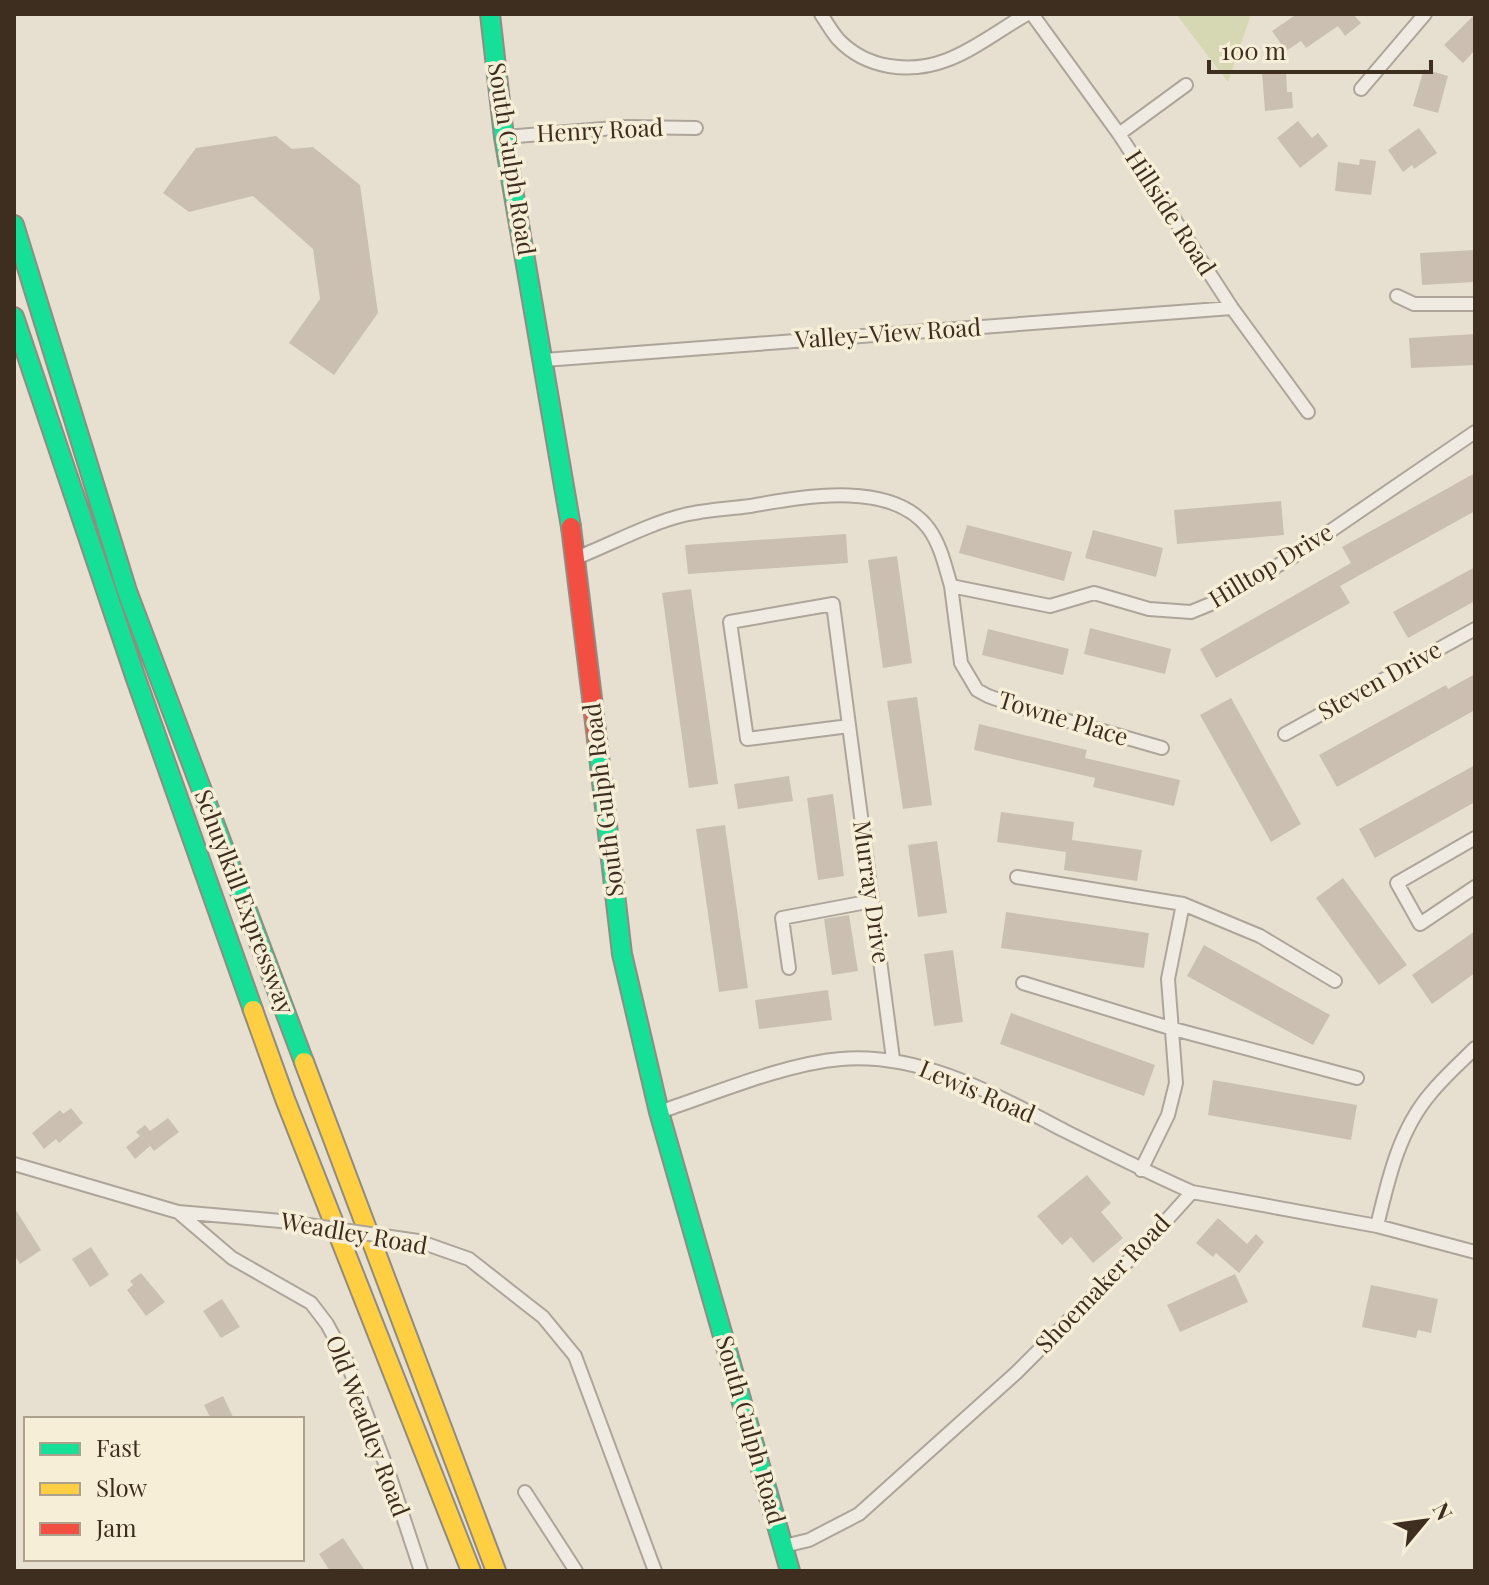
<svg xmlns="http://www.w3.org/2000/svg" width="1489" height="1585" font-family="'Playfair Display',serif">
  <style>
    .green { fill: #d6d7b3 }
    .building { fill: #cbbfb2 }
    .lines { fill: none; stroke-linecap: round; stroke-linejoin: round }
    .street-casing { stroke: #ada599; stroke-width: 16 }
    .fast-casing { stroke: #928b80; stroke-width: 22 }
    .slow-casing { stroke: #928b80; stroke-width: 22 }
    .jam-casing { stroke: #928b80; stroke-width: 22 }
    .street { stroke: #efebe3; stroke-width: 12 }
    .fast { stroke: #16e098; stroke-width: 18 }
    .slow { stroke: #ffcf43; stroke-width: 18 }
    .jam { stroke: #f24e42; stroke-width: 18 }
    .street-bridge-casing { stroke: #ada599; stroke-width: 16; stroke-linecap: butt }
    .street-bridge { stroke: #efebe3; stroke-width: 12 }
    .labels { text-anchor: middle; stroke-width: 7; stroke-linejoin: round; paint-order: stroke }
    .street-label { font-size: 24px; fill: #3d2e20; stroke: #f7eed8 }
  </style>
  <rect width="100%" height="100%" fill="#e7e0d1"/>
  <path class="green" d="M 1176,14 L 1251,14 L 1228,82 Z"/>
  <path class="building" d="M 1297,14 L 1356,14 L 1354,15 L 1361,23 L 1345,36 L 1338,26 L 1306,48 L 1301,41 L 1286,51 L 1272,31 Z
    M 1475,14 L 1475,50 L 1463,63 L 1444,45 Z
    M 1424,69 L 1448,76 L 1438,113 L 1413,106 Z
    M 1286,71 L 1287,92 L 1292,92 L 1293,108 L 1265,111 L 1262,73 Z
    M 1298,121 L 1312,138 L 1318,133 L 1328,146 L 1300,168 L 1277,138 Z
    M 1419,128 L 1437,153 L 1414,169 L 1412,165 L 1403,172 L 1388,150 Z
    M 276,136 L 292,149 L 313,147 L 360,185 L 378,313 L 334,375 L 289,343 L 320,299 L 313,249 L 253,196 L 189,212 L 163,193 L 196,148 Z
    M 1360,159 L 1376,161 L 1371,195 L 1335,191 L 1338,162 L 1359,165 Z
    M 1475,250 L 1475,282 L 1422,285 L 1420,253 Z
    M 1475,334 L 1475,365 L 1411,368 L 1409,338 Z
    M 1475,473 L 1475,511 L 1340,586 L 1350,603 L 1216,678 L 1200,649 L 1351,563 L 1342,547 Z
    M 1281,501 L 1284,535 L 1177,544 L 1174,510 Z
    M 967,525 L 1072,552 L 1064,581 L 959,553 Z
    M 1093,530 L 1163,548 L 1156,577 L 1085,558 Z
    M 846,534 L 848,563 L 688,574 L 685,545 Z
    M 897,556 L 912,663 L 883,668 L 868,560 Z
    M 1475,567 L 1475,601 L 1408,638 L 1393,612 Z
    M 691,589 L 718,784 L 689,788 L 662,593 Z
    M 1090,628 L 1171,649 L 1165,674 L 1084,654 Z
    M 988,629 L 1069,649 L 1063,675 L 982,655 Z
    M 1475,674 L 1475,710 L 1337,787 L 1319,755 L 1446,685 L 1448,689 Z
    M 917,697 L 932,805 L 903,809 L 887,701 Z
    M 1231,698 L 1301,824 L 1271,842 L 1200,715 Z
    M 979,724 L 1087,750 L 1085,758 L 1180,780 L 1174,806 L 1093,787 L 1095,778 L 974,750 Z
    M 1475,765 L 1475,802 L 1375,858 L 1359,829 Z
    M 789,776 L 793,801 L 738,809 L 734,784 Z
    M 833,794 L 844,876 L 818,880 L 807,798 Z
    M 1001,812 L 1074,822 L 1072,840 L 1142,850 L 1137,881 L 1064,870 L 1066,852 L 997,842 Z
    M 725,825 L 748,988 L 719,992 L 696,829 Z
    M 937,841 L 947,913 L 918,917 L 908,845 Z
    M 1343,878 L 1407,965 L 1379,985 L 1316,898 Z
    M 1006,912 L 1149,933 L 1144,968 L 1001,948 Z
    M 849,915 L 858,971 L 832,975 L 824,919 Z
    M 1475,931 L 1475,973 L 1432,1004 L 1412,975 Z
    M 1204,945 L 1330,1015 L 1313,1045 L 1187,976 Z
    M 953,950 L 963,1022 L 934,1026 L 924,954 Z
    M 828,990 L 832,1020 L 759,1029 L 755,1000 Z
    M 1011,1013 L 1155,1065 L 1144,1096 L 1000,1044 Z
    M 1213,1080 L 1357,1105 L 1351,1140 L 1208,1115 Z
    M 71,1108 L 83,1123 L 59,1143 L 56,1139 L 44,1149 L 32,1133 L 60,1110 L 63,1114 Z
    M 168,1118 L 179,1132 L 154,1151 L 150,1146 L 135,1159 L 126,1147 L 140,1136 L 136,1132 L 145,1125 L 150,1131 Z
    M 1087,1175 L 1111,1203 L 1101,1212 L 1123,1238 L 1093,1263 L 1071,1237 L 1062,1245 L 1037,1216 Z
    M 14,1207 L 41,1250 L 20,1264 L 14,1254 Z
    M 1218,1218 L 1247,1244 L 1256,1234 L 1264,1242 L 1239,1273 L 1216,1253 L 1213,1257 L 1196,1243 Z
    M 91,1247 L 109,1275 L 90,1287 L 72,1259 Z
    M 141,1273 L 165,1302 L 146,1316 L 127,1290 L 133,1285 L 130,1281 Z
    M 1235,1274 L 1248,1302 L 1180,1332 L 1167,1305 Z
    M 1371,1285 L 1438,1299 L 1431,1333 L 1418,1330 L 1416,1338 L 1362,1327 Z
    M 222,1299 L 240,1327 L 221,1338 L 203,1311 Z
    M 223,1396 L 234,1419 L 211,1419 L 204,1405 Z
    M 343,1538 L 365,1571 L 330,1571 L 319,1554 Z"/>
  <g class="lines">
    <defs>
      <path id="street" d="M 821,14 C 826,22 832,32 838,39 C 866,69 910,74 947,60 C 974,50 1001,29 1027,14
        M 1032,14 L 1119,134 L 1232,308 L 1308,412
        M 1361,89 L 1425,14
        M 1119,134 L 1186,85
        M 504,137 L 627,127 L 696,128
        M 1397,296 L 1414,304 L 1475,304
        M 544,360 L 1232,308
        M 576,558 C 609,545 650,523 684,515 C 705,510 728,509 750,506 C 802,497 892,479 929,529 C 941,546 945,566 951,586 L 1050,606 L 1094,593 L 1149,609 L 1191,612 L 1213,603 L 1294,556 L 1475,432
        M 951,586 L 961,663 L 977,690 L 988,696 L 1016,706 L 1162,748
        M 849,726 L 747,739 L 730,622 L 833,604 L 893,1059
        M 1285,734 L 1475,629
        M 1475,838 L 1397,883 L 1420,924 L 1475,887
        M 1017,877 L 1183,904 L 1260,936 L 1335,981
        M 789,968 L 782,918 L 872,901
        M 1023,983 L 1170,1028 L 1357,1078
        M 659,1112 C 714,1094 783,1064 841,1059 C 921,1052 996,1095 1065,1131 C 1107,1152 1149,1173 1192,1192
        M 14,1164 L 178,1212 L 281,1221
        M 1141,1170 L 1168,1115 L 1176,1083 L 1168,979 L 1183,904
        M 178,1212 L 232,1258 L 311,1303 L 327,1324 L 345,1357 L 389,1474 L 421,1571
        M 1377,1226 C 1388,1180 1399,1130 1431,1093 C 1444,1077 1460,1063 1475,1048
        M 418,1241 L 469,1259 L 543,1317 L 575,1356 L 655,1571
        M 525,1492 L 576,1571
        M 784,1546 L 809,1540 L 859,1514 L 1016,1373 L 1145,1244 L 1192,1192 L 1377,1226 L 1475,1252"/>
      <path id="fast" d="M 490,14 L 504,137 L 571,527
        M 14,225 L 127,591 L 304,1062
        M 14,317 L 135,676 L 253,1010
        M 597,739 L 622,954 L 659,1112 L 790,1571"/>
      <path id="slow" d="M 253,1010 L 285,1099 L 471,1571
        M 304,1062 L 496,1571"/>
      <path id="jam" d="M 571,527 L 597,739"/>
    </defs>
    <use href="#street" class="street-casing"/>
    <use href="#fast" class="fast-casing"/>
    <use href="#slow" class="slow-casing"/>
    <use href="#jam" class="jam-casing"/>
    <use href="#street" class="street"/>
    <use href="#fast" class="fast"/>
    <use href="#slow" class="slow"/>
    <use href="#jam" class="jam"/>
    <defs>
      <path id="street-bridge" d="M 281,1221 L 418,1241"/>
    </defs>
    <use href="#street-bridge" class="street-bridge-casing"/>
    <use href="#street-bridge" class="street-bridge"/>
  </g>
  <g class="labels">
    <g class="street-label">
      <text transform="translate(600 131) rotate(-3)" y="8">Henry Road</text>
      <text transform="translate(511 159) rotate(81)" y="8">South Gulph Road</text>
      <text transform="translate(1170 213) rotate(57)" y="8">Hillside Road</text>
      <text transform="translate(888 334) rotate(-4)" y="8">Valley-View Road</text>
      <text transform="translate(1271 566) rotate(-31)" y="8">Hilltop Drive</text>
      <text transform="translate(1380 681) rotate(-29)" y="8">Steven Drive</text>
      <text transform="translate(1063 719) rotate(17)" y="8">Towne Place</text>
      <text transform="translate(604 800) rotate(-97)" y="8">South Gulph Road</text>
      <text transform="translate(871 892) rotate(82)" y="8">Murray Drive</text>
      <text transform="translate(244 902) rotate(69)" y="8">Schuylkill Expressway</text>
      <text transform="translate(977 1092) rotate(23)" y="8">Lewis Road</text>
      <text transform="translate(354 1234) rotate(10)" y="8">Weadley Road</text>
      <text transform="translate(1103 1284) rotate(-46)" y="8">Shoemaker Road</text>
      <text transform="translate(367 1426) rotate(69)" y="8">Old Weadley Road</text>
      <text transform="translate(750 1430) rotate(74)" y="8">South Gulph Road</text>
    </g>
  </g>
  <rect width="1489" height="1585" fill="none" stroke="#3d2e20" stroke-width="32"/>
  <rect x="24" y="1417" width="280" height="144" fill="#f7eed8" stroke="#ada18e" stroke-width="2"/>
  <rect x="40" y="1443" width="40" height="12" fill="#16e098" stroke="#ada18e" stroke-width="2"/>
  <text x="96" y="1457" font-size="24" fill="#3d2e20">Fast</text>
  <rect x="40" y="1483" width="40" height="12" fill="#ffcf43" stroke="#ada18e" stroke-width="2"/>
  <text x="96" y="1497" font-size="24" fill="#3d2e20">Slow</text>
  <rect x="40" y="1523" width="40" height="12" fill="#f24e42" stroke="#ada18e" stroke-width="2"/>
  <text x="96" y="1537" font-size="24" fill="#3d2e20">Jam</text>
  <g transform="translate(1425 1521) rotate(61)" stroke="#f7eed8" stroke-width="6" paint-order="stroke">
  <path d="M0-6L14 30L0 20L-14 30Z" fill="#3d2e20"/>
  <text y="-12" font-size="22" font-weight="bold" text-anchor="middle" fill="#3d2e20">N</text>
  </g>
  <path d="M1209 60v12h222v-12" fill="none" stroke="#3d2e20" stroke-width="4"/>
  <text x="1221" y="60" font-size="24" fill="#3d2e20" stroke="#f7eed8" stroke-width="6" paint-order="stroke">100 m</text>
</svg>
